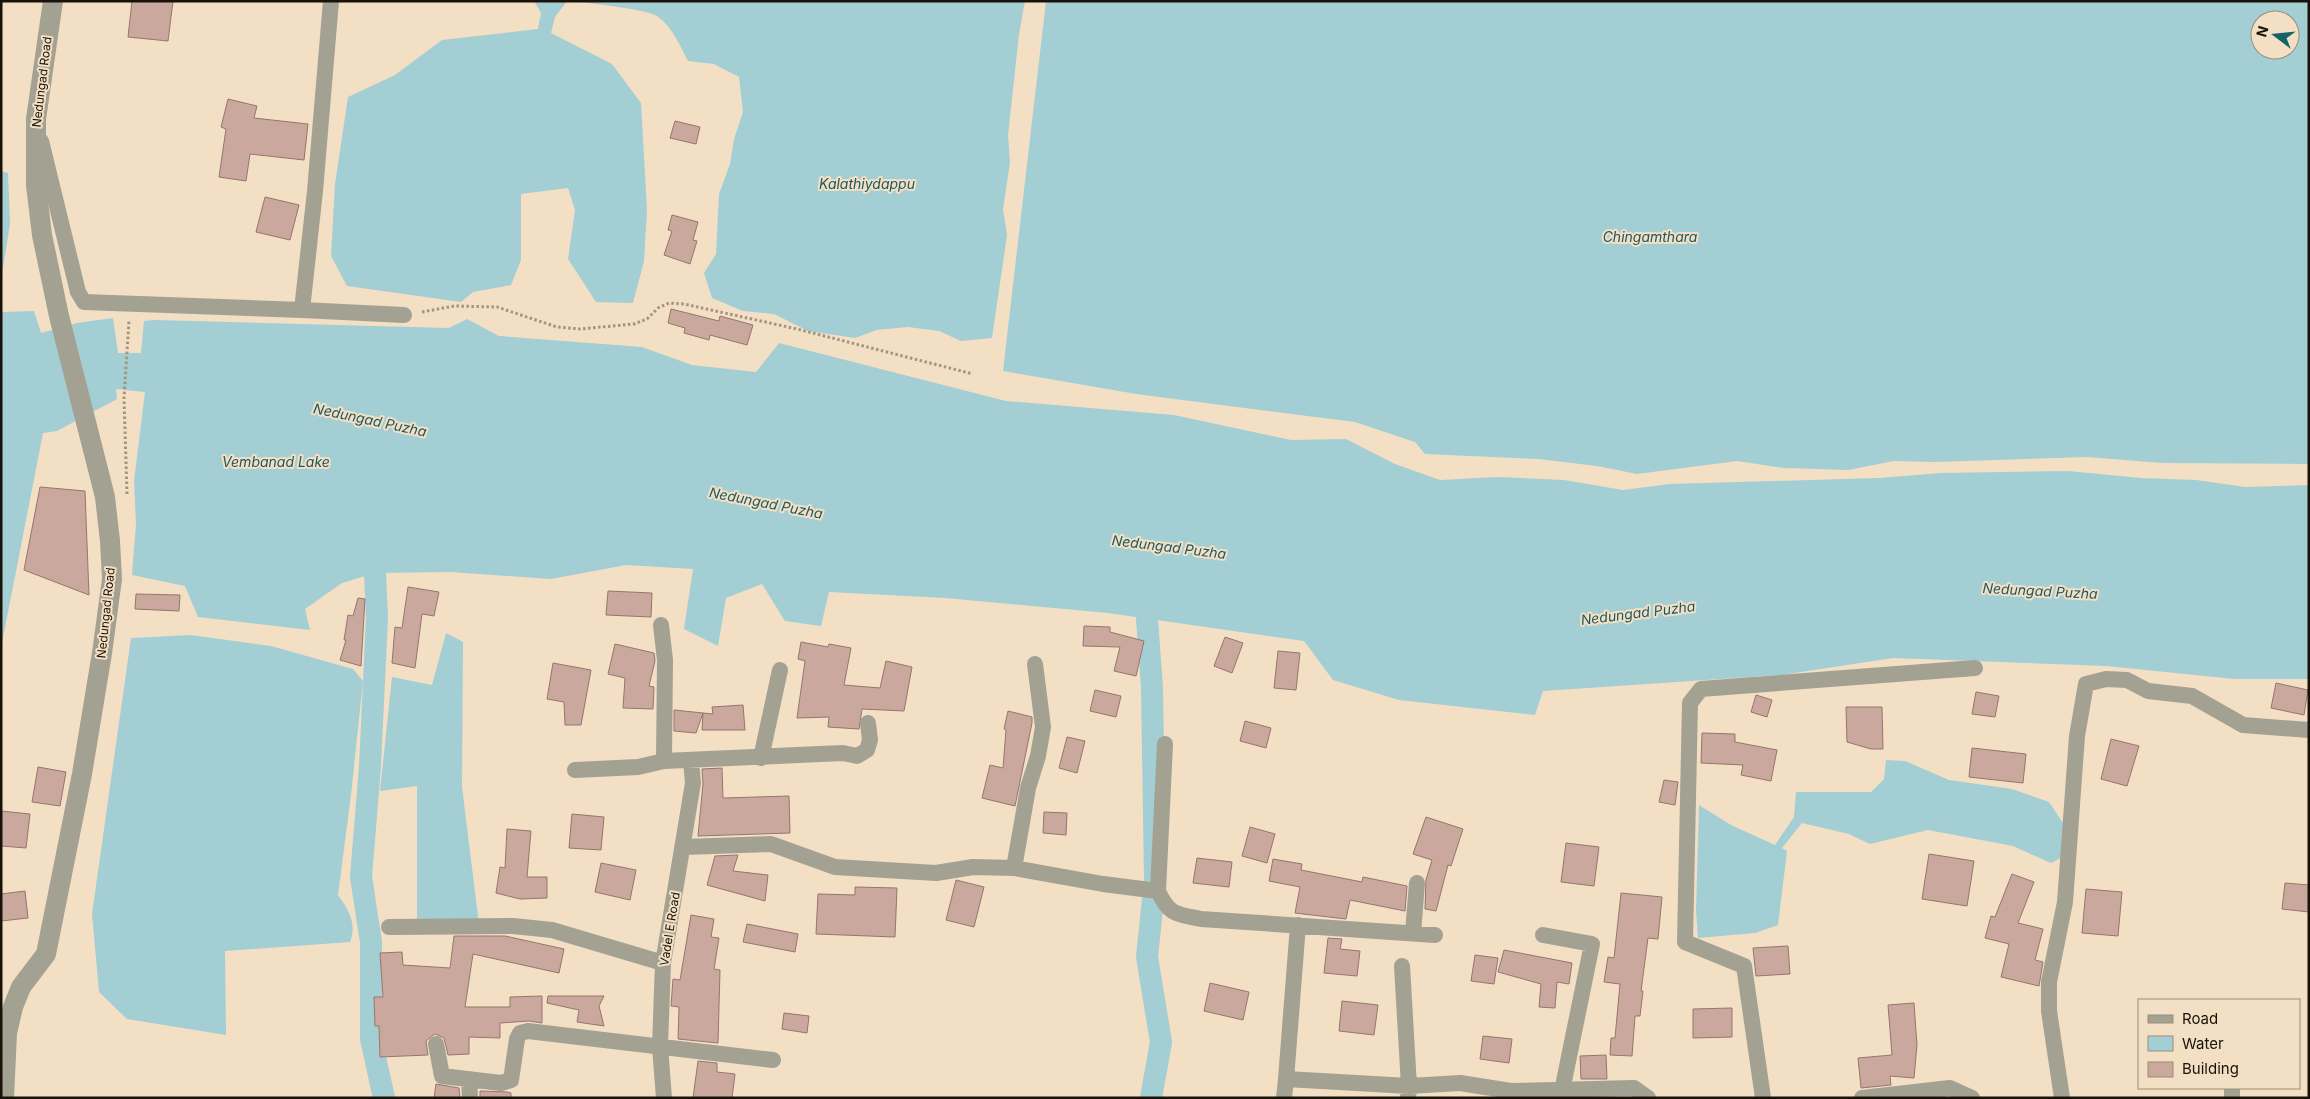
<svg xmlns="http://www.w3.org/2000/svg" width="2310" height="1099" font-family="Inter,sans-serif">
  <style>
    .water { fill: #a3ced4; fill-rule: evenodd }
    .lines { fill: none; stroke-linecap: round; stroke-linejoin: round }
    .canal { stroke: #a3ced4; stroke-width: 22 }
    .building { fill: #caa89e; stroke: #95766c }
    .path { stroke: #a39480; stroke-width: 3; stroke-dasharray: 2.5 2.5; stroke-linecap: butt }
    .minor { stroke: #a3a192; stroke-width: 16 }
    .tertiary { stroke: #a3a192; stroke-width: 20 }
    .labels { text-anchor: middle; stroke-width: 4; stroke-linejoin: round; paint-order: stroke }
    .street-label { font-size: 12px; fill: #191209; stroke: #f3dfc4 }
    .water-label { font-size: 14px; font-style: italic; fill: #1c585f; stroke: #f3dfc4 }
  </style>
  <rect width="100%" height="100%" fill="#f3dfc4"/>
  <path class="water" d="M 534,1 L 567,1 L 555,17 L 551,33 L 612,64 L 641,103 L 647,210 L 644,261 L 633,303 L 596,302 L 568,259 L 575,210 L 568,188 L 521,194 L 521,260 L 511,285 L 473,292 L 461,302 L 347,286 L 331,256 L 335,184 L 348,97 L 395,75 L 442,40 L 538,29 L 541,13 Z
    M 572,1 L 1025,1 L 1019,34 L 1008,135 L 1010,162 L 1003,209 L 1007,235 L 992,338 L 961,341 L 939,331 L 908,327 L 877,330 L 855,338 L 808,331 L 774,314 L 743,311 L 712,298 L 704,273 L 716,254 L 719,194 L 730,164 L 734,139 L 743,112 L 739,77 L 714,64 L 688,61 C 680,46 672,26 657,16 C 646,9 588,3 572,1 Z
    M 1046,1 L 2309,1 L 2309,464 L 2162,463 L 2087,457 L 1935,462 L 1894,461 L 1848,470 L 1784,468 L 1737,461 L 1637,474 L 1597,466 L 1538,459 L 1425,454 L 1415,442 L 1355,422 L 1136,394 L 1003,371 ZM 2260,20 L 2290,20 L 2290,50 L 2260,50 Z
    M 1,171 L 8,173 L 10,224 L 1,280 Z
    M 34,311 L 41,333 L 77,323 L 113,318 L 118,353 L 141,353 L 144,321 L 155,320 L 449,328 L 467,319 L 499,336 L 642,347 L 692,365 L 756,372 L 779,343 L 1006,401 L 1174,415 L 1291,440 L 1346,439 L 1395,464 L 1440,480 L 1498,477 L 1564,480 L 1623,490 L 1670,484 L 1879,478 L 1941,473 L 2068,471 L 2141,478 L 2196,480 L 2246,487 L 2309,485 L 2309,679 L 2235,679 L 2106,666 L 1893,658 L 1781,675 L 1543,691 L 1535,715 L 1399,700 L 1333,680 L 1304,641 L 1108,613 L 945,598 L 829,592 L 821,626 L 785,621 L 762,584 L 726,598 L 718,646 L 684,629 L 693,569 L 626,565 L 551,579 L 451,572 L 375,573 L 342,583 L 305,609 L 310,630 L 198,617 L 185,586 L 132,575 L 136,524 L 134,481 L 145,392 L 116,389 L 117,399 L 57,431 L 43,433 L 1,648 L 1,312 Z
    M 446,633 L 463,642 L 462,787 L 479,924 L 417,928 L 417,786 L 380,791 L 392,677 L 432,685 Z
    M 191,635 L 271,646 L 353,669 L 363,681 L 351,795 L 338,895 C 349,910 357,924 350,942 L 225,951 L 226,1035 L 127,1019 L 99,992 L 92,914 L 131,638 Z
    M 1886,760 L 1905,761 L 1949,780 L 2012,789 L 2049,802 L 2065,826 L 2063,857 L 2051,863 L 2013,846 L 1928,830 L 1870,844 L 1849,834 L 1802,823 L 1782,848 L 1787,851 L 1778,925 L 1755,933 L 1698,938 L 1696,911 L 1699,805 L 1731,825 L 1775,845 L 1794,817 L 1796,792 L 1871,792 L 1884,779 Z"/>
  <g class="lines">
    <path class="canal" d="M 375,573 L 377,618 L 370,766 L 361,877 L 371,942 L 371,1039 L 384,1098
      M 1148,588 L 1147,619 L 1152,687 L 1155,880 L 1147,957 L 1161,1042 L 1151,1098"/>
  </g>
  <path class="building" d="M 132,1 L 173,1 L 168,41 L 128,37 Z
    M 228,99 L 257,106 L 254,118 L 308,124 L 304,160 L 250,154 L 246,181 L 219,177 L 226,129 L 221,127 Z
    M 675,121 L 700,127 L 696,144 L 670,138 Z
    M 265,197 L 299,205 L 290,240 L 256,232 Z
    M 672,215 L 698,222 L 693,240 L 697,241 L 690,264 L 664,255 L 672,231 L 668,230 Z
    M 671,309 L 719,321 L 720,316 L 753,325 L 747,345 L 710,335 L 709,340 L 684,333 L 685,328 L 668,323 Z
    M 40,487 L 85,491 L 89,595 L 24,570 Z
    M 408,587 L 439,592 L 434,616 L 422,614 L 415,668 L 392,663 L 395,627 L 402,628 Z
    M 608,591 L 652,593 L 651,617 L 606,615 Z
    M 136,594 L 180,595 L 179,611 L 135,609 Z
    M 358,598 L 365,599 L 361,666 L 340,660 L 346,640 L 344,640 L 348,615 L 353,616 Z
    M 1084,626 L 1110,627 L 1110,632 L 1144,641 L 1136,676 L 1114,671 L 1120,647 L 1083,646 Z
    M 1225,637 L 1243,643 L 1232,673 L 1214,666 Z
    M 801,642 L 828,647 L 829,644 L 851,648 L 844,685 L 880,688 L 886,661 L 912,667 L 904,711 L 862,709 L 859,729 L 828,727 L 829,717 L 797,718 L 805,661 L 798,659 Z
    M 615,644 L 654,653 L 655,661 L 649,686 L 654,687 L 653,709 L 623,708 L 625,678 L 608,674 Z
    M 1278,651 L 1300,653 L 1296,690 L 1274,688 Z
    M 553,663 L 591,670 L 581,725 L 565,725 L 564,702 L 547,699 Z
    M 2276,683 L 2308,690 L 2304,715 L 2271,708 Z
    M 1095,690 L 1121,696 L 1116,717 L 1090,711 Z
    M 1976,692 L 1999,696 L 1995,717 L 1972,714 Z
    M 1756,695 L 1772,700 L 1767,717 L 1751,712 Z
    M 743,705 L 745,730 L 702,730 L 703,713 L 696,733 L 674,731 L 674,710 L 713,714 L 712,707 Z
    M 1846,707 L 1882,707 L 1883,749 L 1871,749 L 1847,742 Z
    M 1008,711 L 1032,717 L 1032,723 L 1015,806 L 982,798 L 990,765 L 1003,768 L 1006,730 L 1004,729 Z
    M 1245,721 L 1271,728 L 1266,748 L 1240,741 Z
    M 1702,733 L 1735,734 L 1735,742 L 1777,750 L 1771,781 L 1741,775 L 1743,765 L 1701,763 Z
    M 1067,737 L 1085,741 L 1077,773 L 1059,768 Z
    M 2111,739 L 2139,746 L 2127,786 L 2101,779 Z
    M 1972,748 L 2026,754 L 2023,783 L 1969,777 Z
    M 38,767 L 66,772 L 60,806 L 32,802 Z
    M 722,768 L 723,798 L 789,796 L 790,833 L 698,836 L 703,784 L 702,769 Z
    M 1664,780 L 1678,782 L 1675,805 L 1659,802 Z
    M 1,811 L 30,814 L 26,848 L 1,846 Z
    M 1044,812 L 1067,813 L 1066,835 L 1043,833 Z
    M 572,814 L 604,817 L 601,850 L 569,848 Z
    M 1426,817 L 1463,829 L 1451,866 L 1448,865 L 1436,911 L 1425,909 L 1426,880 L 1432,860 L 1413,854 Z
    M 1250,827 L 1275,834 L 1267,863 L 1242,856 Z
    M 507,829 L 531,831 L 527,877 L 547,877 L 547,898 L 520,899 L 496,893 L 500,867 L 505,868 Z
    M 1566,843 L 1599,847 L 1594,886 L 1561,882 Z
    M 1929,854 L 1974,861 L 1967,906 L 1922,899 Z
    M 738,855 L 733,871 L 768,875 L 765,901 L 707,885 L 715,856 Z
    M 1197,858 L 1232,862 L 1229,887 L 1193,883 Z
    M 1273,859 L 1302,864 L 1301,870 L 1362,882 L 1363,877 L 1407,886 L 1405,911 L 1350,900 L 1346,919 L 1295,913 L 1300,887 L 1269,881 Z
    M 601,863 L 636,870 L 630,900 L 595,892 Z
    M 2012,874 L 2034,882 L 2018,923 L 2043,929 L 2035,960 L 2043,962 L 2039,986 L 2001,977 L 2009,944 L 1985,938 L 1991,916 L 1995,917 Z
    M 956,880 L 984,887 L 974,927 L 946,920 Z
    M 2285,883 L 2309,885 L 2309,912 L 2282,909 Z
    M 855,887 L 897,888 L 895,937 L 816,934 L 818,894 L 855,895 Z
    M 2086,889 L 2122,892 L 2118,936 L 2082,933 Z
    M 25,891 L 28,918 L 1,921 L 1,894 Z
    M 1621,893 L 1662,897 L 1658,939 L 1648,938 L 1641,991 L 1643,991 L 1640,1016 L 1635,1016 L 1632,1056 L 1610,1055 L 1611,1038 L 1615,1038 L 1620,984 L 1604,982 L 1608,957 L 1614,958 Z
    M 691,915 L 714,919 L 711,937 L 719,938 L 714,969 L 720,970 L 718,1043 L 678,1039 L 679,1007 L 671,1006 L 673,979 L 680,980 Z
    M 747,924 L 798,934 L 795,952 L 743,942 Z
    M 454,936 L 505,936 L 564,949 L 559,973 L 473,954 L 465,1007 L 510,1007 L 510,997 L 542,996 L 542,1023 L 529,1021 L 500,1023 L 500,1038 L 469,1037 L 469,1054 L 448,1055 L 444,1038 L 435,1034 L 426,1041 L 428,1055 L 380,1057 L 379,1026 L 375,1026 L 374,997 L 383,997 L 380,953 L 402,952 L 403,965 L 450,968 Z
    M 1328,938 L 1342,939 L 1340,949 L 1360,951 L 1357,976 L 1324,973 Z
    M 1788,946 L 1790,974 L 1756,976 L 1753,948 Z
    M 1504,950 L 1572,963 L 1569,984 L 1557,982 L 1555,1008 L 1539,1007 L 1541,984 L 1498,972 Z
    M 1475,955 L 1498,958 L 1494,984 L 1471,981 Z
    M 1210,983 L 1249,992 L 1243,1020 L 1204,1011 Z
    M 548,996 L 604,996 L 599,1006 L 604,1026 L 577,1022 L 579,1010 L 547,1003 Z
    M 1342,1001 L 1378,1005 L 1374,1035 L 1339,1031 Z
    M 1914,1003 L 1917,1045 L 1914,1078 L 1890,1076 L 1891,1085 L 1861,1088 L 1858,1058 L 1892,1055 L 1888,1005 Z
    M 1732,1008 L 1732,1037 L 1693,1038 L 1693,1009 Z
    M 784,1013 L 809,1016 L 807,1033 L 782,1029 Z
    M 1483,1036 L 1512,1039 L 1509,1063 L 1480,1059 Z
    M 1606,1055 L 1607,1079 L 1581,1079 L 1580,1056 Z
    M 698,1061 L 717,1063 L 717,1072 L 735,1074 L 732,1098 L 693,1098 Z
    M 436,1084 L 459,1088 L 460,1098 L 434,1098 Z
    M 480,1091 L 507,1092 L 511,1093 L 511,1098 L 480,1098 Z"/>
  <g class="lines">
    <path class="path" d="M 422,312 L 454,306 L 497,307 L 557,327 L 580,329 L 634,324 L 647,319 L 658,308 L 669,303 L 684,304 L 797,329 L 973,374
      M 127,494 L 124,398 L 129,321"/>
    <path class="minor" d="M 41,141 L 78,292 L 84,302 L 302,310 L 315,191 L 331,1
      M 302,310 L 404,315
      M 661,625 L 665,660 L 664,761
      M 1165,744 L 1158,891 C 1169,915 1176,914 1201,919 L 1435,935
      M 761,758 L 780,670
      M 575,770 L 638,767 L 664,761 L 843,753 L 857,756 L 867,750 L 870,740 L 868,723
      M 684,847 L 771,844 L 835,867 L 936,873 L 973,867 L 1014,868 L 1103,884 L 1158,891
      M 1014,868 L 1028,788 L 1038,756 L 1043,727 L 1035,664
      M 1298,925 L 1286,1079 L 1409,1086 L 1408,1098
      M 389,927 L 513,926 L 552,930 L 663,963
      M 1413,933 L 1417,883
      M 1543,935 L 1592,944 L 1562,1091
      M 1402,966 L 1409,1086 L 1460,1083 L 1511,1091 L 1634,1088 L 1648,1098
      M 436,1044 L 442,1076 L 501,1083 L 511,1080 L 517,1039 L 520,1033 L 528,1031 L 773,1060
      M 469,1079 L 470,1098
      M 2232,1088 L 2232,1098
      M 664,1098 L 660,1047 L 663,963 L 693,783 L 691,761
      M 1284,1098 L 1286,1079
      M 1763,1098 L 1744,966 L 1685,942 L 1690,703 L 1701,689 L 1975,668
      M 1862,1098 L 1950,1088 L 1972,1098
      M 2062,1098 L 2049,1011 L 2049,982 L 2065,902 L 2077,736 L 2086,684 L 2106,679 L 2127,680 L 2148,691 L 2192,696 L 2243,725 L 2309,730"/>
    <path class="tertiary" d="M 4,1098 L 7,1033 L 13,1007 L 21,987 L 46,954 L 82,774 L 102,653 L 112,579 L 110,541 L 105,497 L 59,316 L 42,235 L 36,185 L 36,119 L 53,1"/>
  </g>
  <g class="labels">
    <g class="street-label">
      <text transform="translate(42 82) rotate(-83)" y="4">Nedungad Road</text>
      <text transform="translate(106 613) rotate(-84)" y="4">Nedungad Road</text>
      <text transform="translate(670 929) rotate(-81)" y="4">Vadel E Road</text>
    </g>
    <g class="water-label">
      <text x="867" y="189">Kalathiydappu</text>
      <text x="1650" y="242">Chingamthara</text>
      <text transform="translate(370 420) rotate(12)" y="5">Nedungad Puzha</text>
      <text x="276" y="467">Vembanad Lake</text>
      <text transform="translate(766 503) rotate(11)" y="5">Nedungad Puzha</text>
      <text transform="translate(1169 547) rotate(7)" y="5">Nedungad Puzha</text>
      <text transform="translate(2040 591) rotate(3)" y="5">Nedungad Puzha</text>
      <text transform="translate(1638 613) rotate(-7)" y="5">Nedungad Puzha</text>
    </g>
  </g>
  <rect width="2310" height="1099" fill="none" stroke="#191209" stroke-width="5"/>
  <rect x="2138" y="999" width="162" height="90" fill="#f3dfc4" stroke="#9c8d79"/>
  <rect x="2148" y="1015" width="25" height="8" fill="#a3a192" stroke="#9c8d79"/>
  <text x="2182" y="1024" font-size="15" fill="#191209">Road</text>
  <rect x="2148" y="1036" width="25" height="15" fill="#a3ced4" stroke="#9c8d79"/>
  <text x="2182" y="1049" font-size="15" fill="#191209">Water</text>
  <rect x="2148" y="1062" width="25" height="15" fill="#caa89e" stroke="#9c8d79"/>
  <text x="2182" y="1074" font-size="15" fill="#191209">Building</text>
  <g transform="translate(2275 35) rotate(286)"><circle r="24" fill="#f3dfc4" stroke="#9c8d79"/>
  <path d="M0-4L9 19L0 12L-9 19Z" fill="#146368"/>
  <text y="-8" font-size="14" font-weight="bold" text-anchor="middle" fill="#191209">N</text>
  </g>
</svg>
